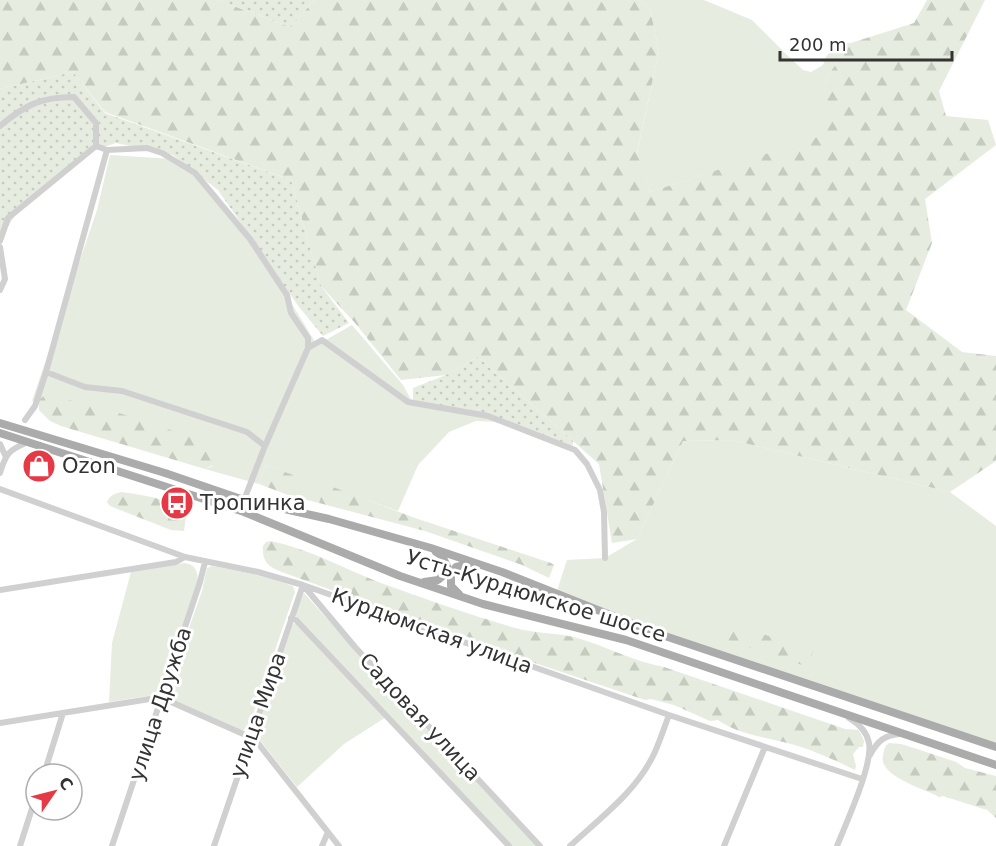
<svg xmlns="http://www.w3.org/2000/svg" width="996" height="846" font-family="'DejaVu Sans',sans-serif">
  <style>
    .grass { fill: #e6ecdf }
    .forest { fill: url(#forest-firs) }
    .garden { fill: url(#garden-dots) }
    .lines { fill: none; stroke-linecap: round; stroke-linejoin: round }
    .minor { stroke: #d0d0d0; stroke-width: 6 }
    .major { stroke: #ababab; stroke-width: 8 }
    .labels { text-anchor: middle; stroke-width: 6; stroke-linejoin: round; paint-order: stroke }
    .poi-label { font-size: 21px; fill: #333; stroke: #fff; text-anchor: start }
    .street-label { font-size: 21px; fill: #333; stroke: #fff }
  </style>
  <defs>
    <pattern id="forest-firs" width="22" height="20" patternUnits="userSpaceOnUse" patternTransform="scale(1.5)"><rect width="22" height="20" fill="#e6ecdf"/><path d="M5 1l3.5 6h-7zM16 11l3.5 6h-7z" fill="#c6cbc0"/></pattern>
    <pattern id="garden-dots" width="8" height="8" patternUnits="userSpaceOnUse" patternTransform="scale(1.5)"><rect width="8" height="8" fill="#e6ecdf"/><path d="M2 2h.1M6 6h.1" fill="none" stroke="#c6cbc0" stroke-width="1.8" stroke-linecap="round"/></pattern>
  </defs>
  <rect width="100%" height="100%" fill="#fff"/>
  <path class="grass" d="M 638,0 L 704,0 L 752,20 L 790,58 L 803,70 L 811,72 L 823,65 L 826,57 L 836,44 L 851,43 L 826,78 L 819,137 L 650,192 L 637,153 L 659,51 L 650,9 Z
    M 110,155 L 173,159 L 216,193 L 295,309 L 317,345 L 352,325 L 403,385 L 413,403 L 503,422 L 476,421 L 449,432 L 418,465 L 398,511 L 325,485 L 319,503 L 288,495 L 295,476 L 265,465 L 259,484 L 205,469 L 213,466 L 39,400 L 32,401 L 97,210 Z
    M 731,440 L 950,492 L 996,526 L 996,747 L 556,594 L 567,560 L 605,558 L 637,539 L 683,441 Z
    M 184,563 C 195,564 198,571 198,582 L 160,691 L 154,695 L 109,702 L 112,643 L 131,572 Z
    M 212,566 C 239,571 267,576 293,586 L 295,592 L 249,726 L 242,731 L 174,703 L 168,697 L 167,691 L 202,591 L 207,568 Z
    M 304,593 L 353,648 L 538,846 L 512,846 L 504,839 L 296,616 L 296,611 Z
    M 296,623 L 386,717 L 344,744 L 297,787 L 259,739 L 256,730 L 293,624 Z"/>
  <path class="forest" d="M 0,0 L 217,0 L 291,27 L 314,0 L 638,0 L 650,9 L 659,51 L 637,152 L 650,192 L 818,137 L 826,78 L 851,43 L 914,23 L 927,0 L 985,0 L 939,91 L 946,116 L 988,120 L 996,145 L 925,199 L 932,243 L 906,310 L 962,352 L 996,356 L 996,461 L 950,492 L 731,440 L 683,441 L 637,539 L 612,543 L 599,464 L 478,357 L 446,375 L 401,380 L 355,323 L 321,286 L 291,180 L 105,112 L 73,72 L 0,89 Z
    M 46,394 L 116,412 L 210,443 L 218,452 C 215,461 214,466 205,469 L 61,426 L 50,421 L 39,410 L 39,400 Z
    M 265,465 L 296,476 L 288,495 L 259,484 Z
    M 325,484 L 415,518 L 551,563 L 554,565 L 549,578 L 522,565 L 425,531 L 319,503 Z
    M 122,492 C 146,496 170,497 186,517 L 184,531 L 171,530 L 110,506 L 107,502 C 110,495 116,493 122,492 Z
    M 271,541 C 309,549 345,569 381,583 C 425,599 470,615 515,628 C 534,633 555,633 574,637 C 604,645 634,662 664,667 L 845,729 L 859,730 L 864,741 L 863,747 L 859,747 L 853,754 L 856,766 L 855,770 C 837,761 817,752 798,746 C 771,737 742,737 718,720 L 710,721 L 674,705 L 651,699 L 645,700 L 490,648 L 464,635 L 440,630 L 293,576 C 277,570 261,568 263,546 L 266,542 Z
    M 727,622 L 813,651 L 808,667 L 721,638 Z
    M 889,743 L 901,744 L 917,749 L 956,762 L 965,768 L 996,776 L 996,818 L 987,810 L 943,796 L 939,797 C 925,789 878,776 883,756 C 884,750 884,747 889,743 Z"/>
  <path class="garden" d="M 217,0 L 314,0 L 291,27 Z
    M 73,72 L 105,113 L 291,180 L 321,286 L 349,323 L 323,336 L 299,307 L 218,190 L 173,155 L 116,143 L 82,154 L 25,201 L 0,238 L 0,89 Z
    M 478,357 L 573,441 L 572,450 L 503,422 L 413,403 L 413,388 L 446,375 Z"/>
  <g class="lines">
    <path class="minor" d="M 0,126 C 25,105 41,97 74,97 L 96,123 L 96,146 L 8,218 L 0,241
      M 96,146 L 107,150 L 147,148 L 162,153 L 195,173 L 250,239 L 287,295 L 291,313 L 308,338 L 308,348 L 265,446 L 244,500
      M 0,247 L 5,279 L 0,290
      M 308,348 L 322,340 L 408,402 L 488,416 L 575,450 L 587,464 L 600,490 L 604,512 L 605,558
      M 46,372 L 85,387 L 122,391 L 247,432 L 265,446
      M 25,420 L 35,406 L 46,372 L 107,150
      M 0,444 L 5,455
      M 0,473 C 6,453 9,450 28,442
      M 0,489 L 185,557 L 258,572 L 303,585 L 669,715 L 862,779
      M 0,590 L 176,562 L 185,557
      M 291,618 L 296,620 L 509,846
      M 0,723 L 156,698 L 162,698 L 250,737 L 257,742 L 339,846
      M 870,755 C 878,740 885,735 901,734
      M 44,774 L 63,713
      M 20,846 L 36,796
      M 112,846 L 200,582 L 205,562
      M 214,846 L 303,585 L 355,647 L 540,846
      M 322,846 L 328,832
      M 570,846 C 600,818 636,792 654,754 C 660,741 664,728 669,715
      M 724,846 L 765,747
      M 837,846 C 846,823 873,765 869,743 C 867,732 859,724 849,718"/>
    <path class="major" d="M 0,423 L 165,473 L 244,500 L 329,519 L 431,548 L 502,572 L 653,632 L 996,747
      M 0,433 L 244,512 L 400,576 L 483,604 L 626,640 L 996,765
      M 424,582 L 438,580 L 445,574 L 447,566 L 442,556 L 436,552
      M 459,594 L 451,586 L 451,573 L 456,567 L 470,564"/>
  </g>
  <defs>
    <symbol id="shop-disc" viewBox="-11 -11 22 22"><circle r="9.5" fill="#e63946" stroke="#fff"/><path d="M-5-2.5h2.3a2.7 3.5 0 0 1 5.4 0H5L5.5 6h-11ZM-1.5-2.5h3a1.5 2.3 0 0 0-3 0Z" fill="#fff"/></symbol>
    <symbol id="bus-disc" viewBox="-11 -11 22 22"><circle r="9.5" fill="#e63946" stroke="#fff"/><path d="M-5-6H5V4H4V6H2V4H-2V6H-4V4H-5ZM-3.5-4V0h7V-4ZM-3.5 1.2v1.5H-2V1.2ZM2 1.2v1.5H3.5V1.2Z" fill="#fff"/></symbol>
  </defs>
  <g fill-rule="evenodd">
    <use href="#shop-disc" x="20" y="447" width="38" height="38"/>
    <use href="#bus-disc" x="158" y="484" width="38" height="38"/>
  </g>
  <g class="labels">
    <g class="poi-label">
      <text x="62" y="473">Ozon</text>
      <text x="200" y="510">Тропинка</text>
    </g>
    <g class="street-label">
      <text transform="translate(536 596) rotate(17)" y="7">Усть-Курдюмское шоссе</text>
      <text transform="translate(432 631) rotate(20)" y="7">Курдюмская улица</text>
      <text transform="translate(160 704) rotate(-72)" y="7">улица Дружба</text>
      <text transform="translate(258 715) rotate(-71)" y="7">улица Мира</text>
      <text transform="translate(420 717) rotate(47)" y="7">Садовая улица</text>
    </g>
  </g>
  <g transform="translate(54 792) rotate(55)"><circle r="28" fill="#ffffff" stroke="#adadad" stroke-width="1.5"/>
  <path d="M0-4.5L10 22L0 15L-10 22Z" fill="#e63946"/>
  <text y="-9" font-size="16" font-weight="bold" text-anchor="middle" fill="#333333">С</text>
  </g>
  <path d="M780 51v9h172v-9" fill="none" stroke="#333333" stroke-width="3"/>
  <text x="789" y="51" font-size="18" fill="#333333" stroke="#ffffff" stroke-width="4.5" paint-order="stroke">200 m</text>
</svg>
